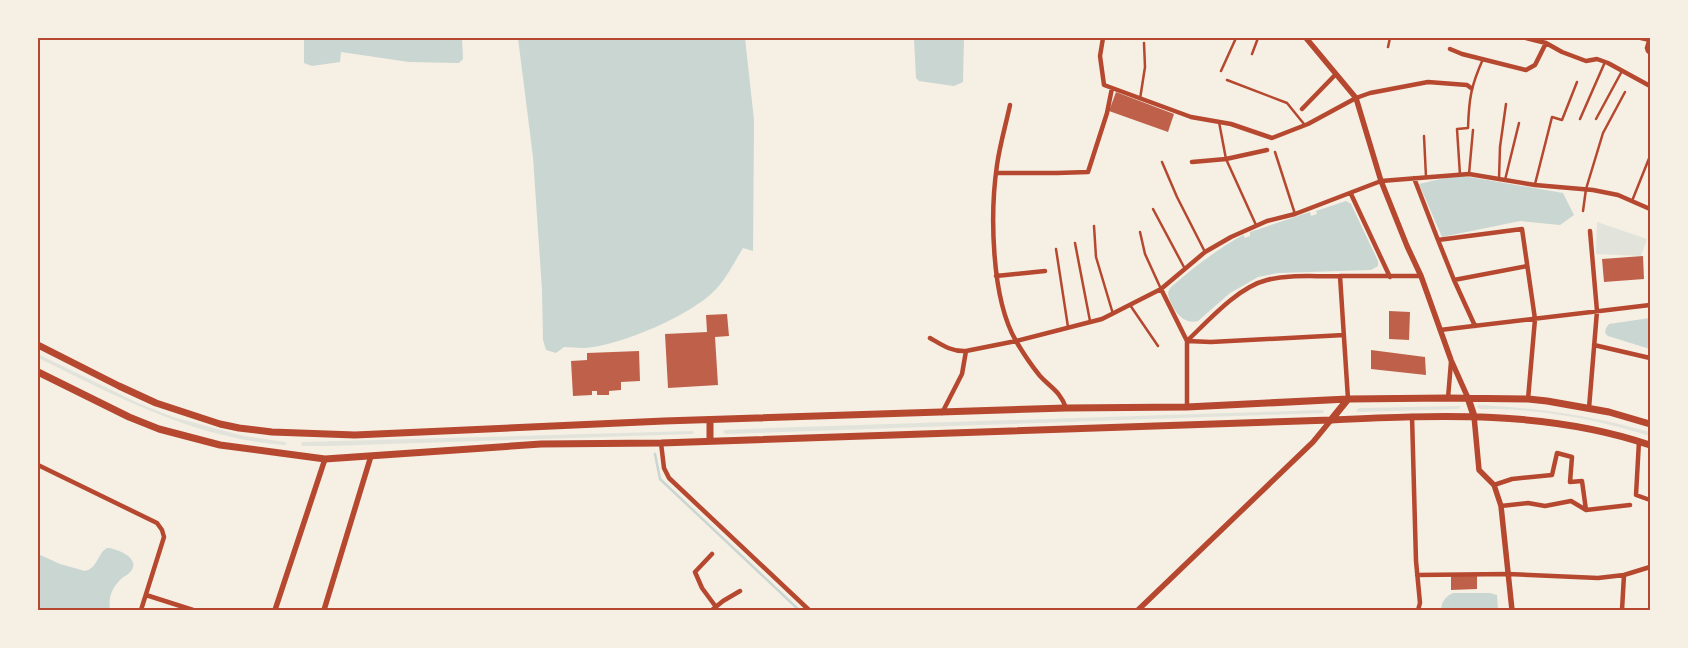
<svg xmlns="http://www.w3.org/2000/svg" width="1688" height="648" font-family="'DM Sans',sans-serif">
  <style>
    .green { fill: #e2e4dc }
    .water { fill: #c9d6d2 }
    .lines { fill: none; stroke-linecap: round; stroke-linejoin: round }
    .stream { stroke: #c9d6d2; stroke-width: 2.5 }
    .building { fill: #bf614a }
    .service { stroke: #b5482f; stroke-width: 2.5 }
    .minor { stroke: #b5482f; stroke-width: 4.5 }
    .tertiary { stroke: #b5482f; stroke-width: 5.5 }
    .primary { stroke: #b5482f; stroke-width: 7 }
    .neatline { fill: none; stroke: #b5482f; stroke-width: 2 }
  </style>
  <rect width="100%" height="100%" fill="#f6efe4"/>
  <path class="green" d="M 1597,222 L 1647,239 L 1641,256 L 1596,254 Z
    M 38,354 L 138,403 L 173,417 L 244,436 L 285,442 L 287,444 L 284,445 C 193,438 118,397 38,358 Z
    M 1479,405 C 1540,408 1592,416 1650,432 L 1650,436 C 1596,419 1537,408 1480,409 L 1477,407 Z
    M 1458,406 L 1461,406 L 1459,409 L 1359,412 L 1356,411 L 1359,408 Z
    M 1321,410 L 1323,410 L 1324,413 L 726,434 L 723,432 L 725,430 L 768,428 Z
    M 693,431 L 694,433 L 692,434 L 331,446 L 302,446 L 301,444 L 302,442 Z"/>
  <path class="water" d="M 304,38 L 462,38 L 463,59 L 459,63 L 409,62 L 341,52 L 340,62 L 312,66 L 304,63 Z
    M 518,38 L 745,38 L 754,120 L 753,251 L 743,248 C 735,261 728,275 718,287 C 695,314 620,346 584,348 C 577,348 571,347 564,347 L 556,353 L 546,350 L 543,340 L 542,290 L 533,157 Z
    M 914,38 L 964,38 L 963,82 L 954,86 L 919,81 L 916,78 Z
    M 1458,175 L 1563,193 L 1574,215 L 1560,225 L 1520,221 L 1442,237 L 1419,184 Z
    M 1346,201 L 1351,204 L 1378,261 L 1378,266 L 1371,270 L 1278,273 L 1258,277 L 1230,293 L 1198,321 C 1182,326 1170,306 1168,293 L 1170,288 C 1193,268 1216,250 1243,235 L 1245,238 L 1250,236 L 1250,232 L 1310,212 L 1311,216 L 1317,214 L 1316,211 Z
    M 1650,318 L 1650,349 L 1608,336 L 1605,333 L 1606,328 L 1609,324 Z
    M 107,548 C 116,548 141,558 131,571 C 129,574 125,576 122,578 C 112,587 108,598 110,610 L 38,610 L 38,554 L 60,564 L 85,571 C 98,568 97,554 107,548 Z
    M 1453,593 L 1490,593 L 1497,595 L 1498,610 L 1441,610 C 1442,601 1445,597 1453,593 Z"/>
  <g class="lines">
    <path class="stream" d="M 655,454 L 660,479 L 799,610"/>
  </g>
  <path class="building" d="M 1116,92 L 1174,114 L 1168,132 L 1109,111 Z
    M 1643,256 L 1644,279 L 1604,282 L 1602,259 Z
    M 1389,311 L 1410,312 L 1409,340 L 1389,339 Z
    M 727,314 L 729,336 L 715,337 L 718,385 L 668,388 L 665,334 L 707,332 L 706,315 Z
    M 1371,350 L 1425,357 L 1426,375 L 1371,369 Z
    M 639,351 L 640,381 L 621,382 L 621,390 L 609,391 L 609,395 L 597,395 L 597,391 L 592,391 L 592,395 L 573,396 L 571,361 L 587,360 L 587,353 Z
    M 1451,576 L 1477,576 L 1477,589 L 1451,590 Z"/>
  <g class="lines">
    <path class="service" d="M 1388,47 L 1390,38
      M 1252,54 L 1258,38
      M 1221,71 L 1236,38
      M 1227,80 L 1287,103 L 1304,124
      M 1140,99 L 1145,67 L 1144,43
      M 1580,119 L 1605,62
      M 1596,119 L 1622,71
      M 1219,122 L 1226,159 L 1256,225
      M 1424,136 L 1426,177
      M 1275,152 L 1295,214
      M 1162,162 L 1177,197 L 1205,252
      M 1469,174 L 1473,130
      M 1460,175 L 1457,129 L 1468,128 C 1469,98 1471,86 1483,59
      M 1499,179 L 1500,147 L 1506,104
      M 1505,180 L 1519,123
      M 1535,184 L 1552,117 L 1562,120 L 1577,82
      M 1632,201 L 1650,156
      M 1153,209 L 1185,269
      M 1583,211 L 1586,189 L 1603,133 L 1625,92
      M 1094,226 L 1096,257 L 1113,314
      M 1140,232 L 1145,254 L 1161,289
      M 1075,243 L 1090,321
      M 1056,249 L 1068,327
      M 1130,305 L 1158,346"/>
    <path class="minor" d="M 1103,38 L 1100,56 L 1104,85 L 1191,117 L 1231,124 L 1272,138 L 1308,124 L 1356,98 L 1370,93 L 1428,82 L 1467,85 L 1471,88
      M 1526,38 L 1546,43 L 1562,52 L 1586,61 L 1597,59 L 1608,63 L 1650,86
      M 1641,38 L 1650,40
      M 1650,38 L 1647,48 L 1648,51 L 1650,53
      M 1450,49 L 1462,54 L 1526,70 L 1535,65 L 1546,43
      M 1010,105 C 1006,124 1000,144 997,165 C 990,213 991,298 1016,341 C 1023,353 1031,365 1040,376 C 1051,388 1060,391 1066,408
      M 1302,109 L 1336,74
      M 1192,162 L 1226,159 L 1267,150
      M 997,173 L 1057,173 L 1088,172 L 1107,113 L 1112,88
      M 1414,178 L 1438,240 L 1522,229 L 1535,319 L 1528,399
      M 1351,194 L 1390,277
      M 1438,240 L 1454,280 L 1475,326
      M 996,276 L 1045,271
      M 1454,280 L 1527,266
      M 1161,289 L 1187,341 L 1187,407
      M 1440,330 L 1650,305
      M 930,338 C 942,345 952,352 966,351 L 1016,341 L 1102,319 L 1161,289 L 1205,252 L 1231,237 L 1267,221 L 1295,214 L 1381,181 L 1469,174 L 1535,185 L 1593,190 L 1618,195 L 1650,209
      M 1187,341 C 1208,321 1238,287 1267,280 C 1290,274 1316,277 1340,276
      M 1187,341 L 1211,342 L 1344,335
      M 1594,345 L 1650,358
      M 1448,398 L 1451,362
      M 1348,399 L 1340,276 L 1421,276
      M 1589,408 L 1597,311 L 1590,231
      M 942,413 L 962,374 L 966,351
      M 1412,416 L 1416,561 L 1420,603 L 1418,610
      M 1639,441 L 1636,495 L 1650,500
      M 661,443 L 664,468 L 669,478 L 809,610
      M 38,465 L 157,523 L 162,530 L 164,537 L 141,610
      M 1494,485 L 1512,479 L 1552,475 L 1557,453 L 1572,457 L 1570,482 L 1582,481 L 1586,510
      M 1501,506 L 1528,503 L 1545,506 L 1571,501 L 1586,510 L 1630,505
      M 712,554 L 695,572 L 702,588 L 716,607
      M 1417,575 L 1508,574 L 1598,578 L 1624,575 L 1650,567
      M 146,595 L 193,610
      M 712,610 L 723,601 L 740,591
      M 1622,610 L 1624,575"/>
    <path class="tertiary" d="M 1306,38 L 1356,98 L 1381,181 L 1407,246 L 1421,276 L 1451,360 L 1468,398
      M 1474,416 L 1479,470 L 1494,485 L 1501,506 L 1512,610
      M 275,610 L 325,459
      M 324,610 L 371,456
      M 1138,610 L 1313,442 L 1331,420"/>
    <path class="primary" d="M 38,345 L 119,386 L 156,403 L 220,424 L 239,428 L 272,432 L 355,435 L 664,421 L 1066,408 L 1187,407 L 1348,399 L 1448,398 L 1528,399 L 1547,401 L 1609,412 L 1650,424
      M 38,372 L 129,417 L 159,429 L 220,445 L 325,459 L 541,444 L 661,443 L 1331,420 C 1439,415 1547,410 1650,445
      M 1468,398 L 1474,416
      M 710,420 L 710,440
      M 1331,420 L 1348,399"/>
  </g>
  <rect width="1688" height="648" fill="none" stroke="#f6efe4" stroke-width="78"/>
  <rect x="39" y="39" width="1610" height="570" class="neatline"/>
</svg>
